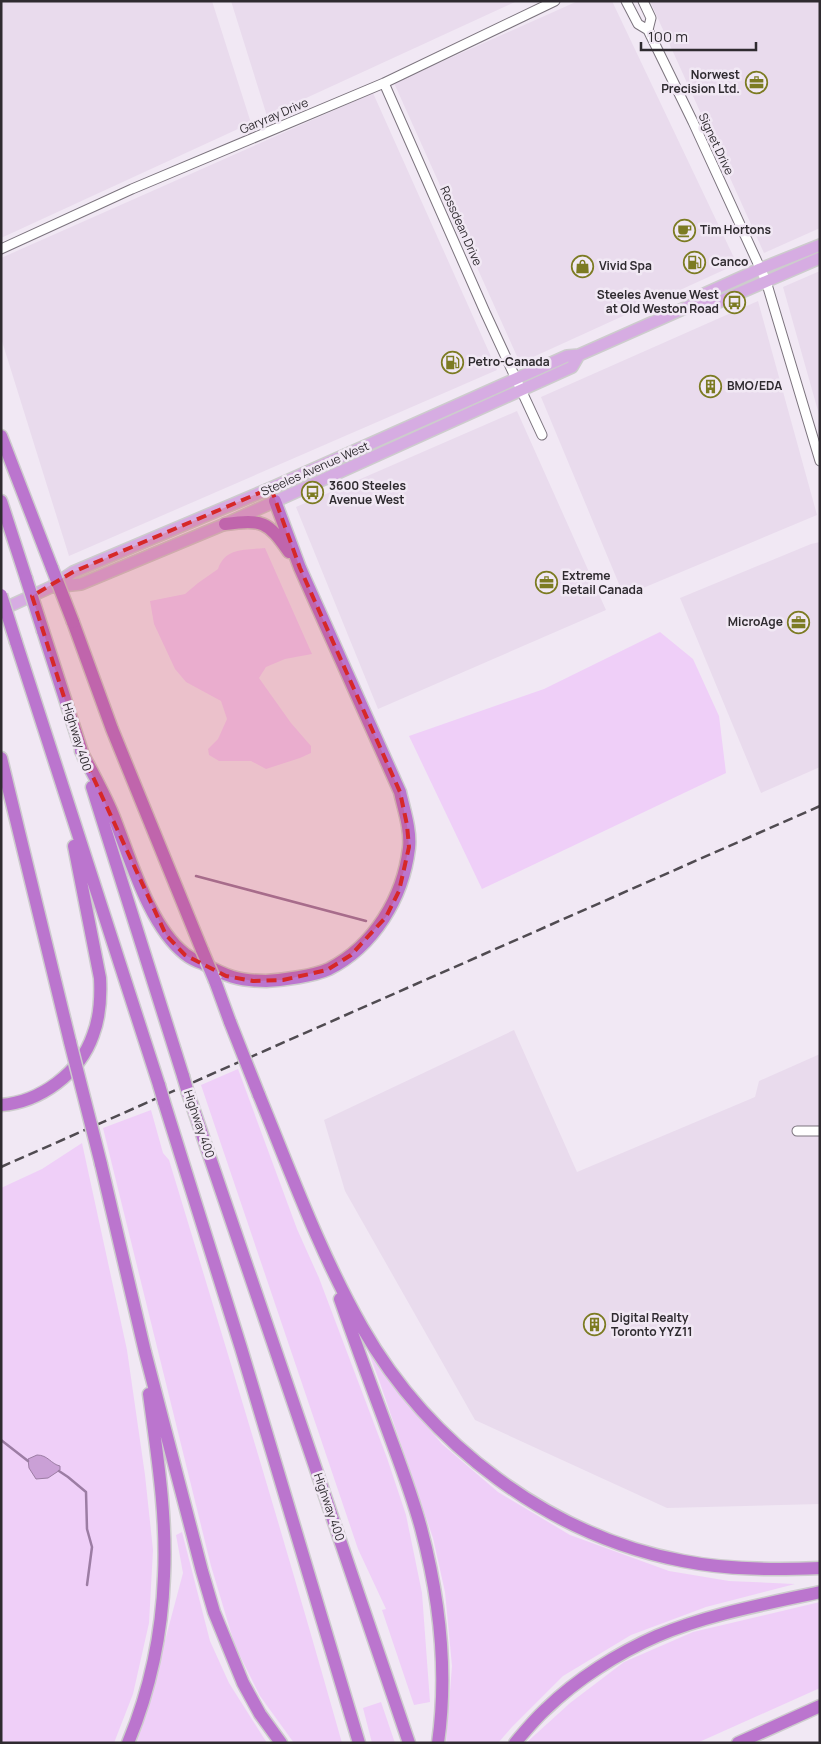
<svg xmlns="http://www.w3.org/2000/svg" width="821" height="1744" font-family="Manrope,sans-serif">
  <style>
    .built { fill: #e9dbed }
    .green { fill: #efcff8 }
    .water { fill: #caa0d6; stroke: #9c7da4 }
    .lines { fill: none; stroke-linecap: round; stroke-linejoin: round }
    .stream { stroke: #9c7da4; stroke-width: 2.5 }
    .minor-casing { stroke: #7c747e; stroke-width: 11 }
    .major-casing { stroke: #cdcccd; stroke-width: 14 }
    .highway-casing { stroke: #cdcccd; stroke-width: 15 }
    .minor { stroke: #fff; stroke-width: 9 }
    .major { stroke: #d6ace2; stroke-width: 11 }
    .highway { stroke: #bb75ce; stroke-width: 12 }
    .rail { stroke: #504b51; stroke-width: 2.5; stroke-dasharray: 10 5; stroke-linecap: butt }
    .highway-bridge-casing { stroke: #cdcccd; stroke-width: 15; stroke-linecap: butt }
    .highway-bridge { stroke: #bb75ce; stroke-width: 12 }
    .marked { fill: #d62828; fill-opacity: 0.2; stroke: #d62828; stroke-width: 4; stroke-dasharray: 10 6; stroke-linejoin: round }
    .labels { text-anchor: middle; stroke-width: 5; stroke-linejoin: round; paint-order: stroke }
    .poi-label { font-size: 12px; font-weight: bold; fill: #2f2b30; stroke: #f1e8f4; text-anchor: start }
    .street-label { font-size: 12px; fill: #2f2b30; stroke: #f1e8f4 }
  </style>
  <rect width="100%" height="100%" fill="#f1e8f4"/>
  <path class="built" d="M 1,1 L 212,1 L 251,123 L 1,238 Z
    M 231,1 L 517,1 L 267,116 Z
    M 578,1 L 612,1 L 737,264 L 520,363 L 394,83 Z
    M 650,1 L 820,1 L 820,228 L 764,253 Z
    M 373,93 L 497,370 L 69,556 L 1,338 L 1,258 Z
    M 820,271 L 820,418 L 783,287 Z
    M 758,301 L 817,515 L 624,596 L 541,397 Z
    M 517,411 L 606,610 L 378,709 L 296,507 Z
    M 820,542 L 820,767 L 761,793 L 680,598 L 811,544 Z
    M 514,1030 L 577,1172 L 755,1097 L 759,1081 L 820,1054 L 820,1504 L 667,1508 L 475,1420 L 345,1191 L 324,1120 Z"/>
  <path class="green" d="M 265,548 L 312,654 L 285,659 L 266,667 L 259,678 L 291,723 L 311,746 L 311,753 L 300,758 L 266,769 L 251,761 L 219,761 L 209,755 L 208,749 L 218,739 L 227,719 L 221,701 L 186,682 L 175,669 L 154,624 L 150,601 L 185,594 L 198,583 L 218,569 C 225,547 246,550 265,548 Z
    M 660,632 L 693,659 L 719,716 L 726,773 L 482,889 L 409,736 L 544,689 Z
    M 238,1069 L 297,1229 L 319,1278 L 387,1458 L 406,1515 L 422,1593 L 430,1702 L 414,1705 L 382,1610 L 386,1609 L 358,1549 L 201,1085 Z
    M 151,1110 L 163,1153 L 169,1160 C 228,1354 287,1548 342,1743 L 294,1743 L 260,1696 L 235,1646 L 211,1566 L 103,1128 Z
    M 82,1143 L 127,1350 L 145,1475 L 153,1550 L 149,1623 L 133,1694 L 114,1743 L 1,1743 L 1,1188 L 42,1169 Z
    M 364,1340 L 375,1360 L 398,1392 L 442,1444 L 498,1492 L 570,1535 L 669,1571 L 729,1581 L 795,1584 L 706,1607 L 631,1635 L 563,1676 L 512,1727 L 498,1743 L 446,1743 L 452,1666 L 445,1592 L 433,1538 L 379,1380 Z
    M 182,1532 L 210,1641 L 229,1683 L 267,1743 L 135,1743 L 142,1727 L 183,1573 L 176,1535 Z
    M 820,1602 L 820,1688 L 697,1743 L 526,1743 L 570,1703 L 624,1662 L 693,1632 Z
    M 381,1702 L 395,1743 L 372,1743 L 363,1708 Z"/>
  <path class="water" d="M 37,1455 C 48,1455 51,1464 60,1466 L 60,1470 L 48,1478 L 36,1479 L 29,1468 L 28,1459 Z"/>
  <g class="lines">
    <path class="stream" d="M 196,876 L 366,921
      M 1,1440 L 28,1461
      M 59,1471 L 68,1477 L 86,1492 L 87,1529 L 92,1547 L 87,1585"/>
    <defs>
      <path id="minor" d="M 626,1 L 638,24 L 648,30 L 693,122 L 766,281 L 820,461
        M 643,1 L 651,18 L 648,30
        M 384,83 L 485,312 L 542,435
        M 1,249 L 132,189 L 384,83 L 555,1
        M 797,1131 L 820,1131"/>
      <path id="major" d="M 694,304 L 707,307 L 820,258
        M 53,587 L 81,584 L 225,524 L 572,367 L 579,355
        M 1,610 L 51,587 L 73,572 L 271,488 L 567,356 L 579,355 L 694,304 L 702,295 L 760,269 L 820,245"/>
      <path id="highway" d="M 1,436 L 52,568
        M 1,501 L 26,578
        M 225,524 C 262,519 268,521 289,552
        M 73,622 L 112,729 L 202,950
        M 43,631 L 84,758
        M 16,642 L 159,1085
        M 81,751 C 92,772 104,793 113,815 C 130,857 149,926 185,954 C 190,958 196,961 202,963 C 226,976 238,981 266,981 C 283,980 314,976 329,969 C 374,946 403,898 409,848 C 411,830 404,810 400,792 L 300,568 L 275,501
        M 1,758 L 70,1042
        M 92,787 L 183,1076
        M 215,981 L 230,1022
        M 188,1093 L 409,1743
        M 259,1095 C 291,1173 320,1253 362,1327 C 429,1445 550,1536 683,1561 C 728,1570 774,1570 820,1568
        M 164,1102 L 241,1348 L 359,1743
        M 1,1105 C 40,1102 80,1073 93,1035 C 100,1017 101,997 100,978 L 74,846
        M 101,1164 L 145,1352 L 202,1571 L 214,1612 L 243,1683 L 260,1714 L 281,1743
        M 340,1299 C 354,1339 369,1380 384,1420 C 397,1456 411,1491 421,1528 C 439,1596 448,1672 438,1743
        M 128,1743 C 150,1690 162,1633 164,1576 C 167,1516 157,1454 149,1394
        M 515,1743 C 525,1731 535,1719 546,1709 C 577,1679 618,1653 657,1636 C 709,1614 766,1604 820,1592
        M 738,1743 L 820,1706"/>
    </defs>
    <use href="#minor" class="minor-casing"/>
    <use href="#major" class="major-casing"/>
    <use href="#highway" class="highway-casing"/>
    <use href="#minor" class="minor"/>
    <use href="#major" class="major"/>
    <use href="#highway" class="highway"/>
    <path class="rail" d="M 1,1167 L 820,806"/>
    <defs>
      <path id="highway-bridge" d="M 52,568 L 73,622
        M 26,578 L 43,631
        M 1,595 L 16,642
        M 202,950 L 215,981
        M 230,1022 L 259,1095
        M 70,1042 L 101,1164
        M 183,1076 L 188,1093
        M 159,1085 L 164,1102"/>
    </defs>
    <use href="#highway-bridge" class="highway-bridge-casing"/>
    <use href="#highway-bridge" class="highway-bridge"/>
  </g>
  <path class="marked" d="M 271,488 L 300,568 L 400,792 L 407,825 L 409,847 L 399,891 L 386,917 L 351,955 L 327,970 L 283,980 L 253,981 L 226,976 L 185,955 L 166,935 L 81,751 L 32,596 L 73,572 Z"/>
  <defs>
    <symbol id="office-ring" viewBox="-11 -11 22 22"><circle r="9.5" fill="#f1e8f4" stroke="#7c7b22" stroke-width="1.5"/><path d="M-6-3h4V-5.5h4V-3h4V5H-6ZM-1-4.5V-3h2v-1.5ZM-6 0V1H6V0Z" fill="#7c7b22"/></symbol>
    <symbol id="cafe-ring" viewBox="-11 -11 22 22"><circle r="9.5" fill="#f1e8f4" stroke="#7c7b22" stroke-width="1.5"/><path d="M-5.5-4.5H6V0H3Q3 3.5 0 3.5H-2.5Q-5.5 3.5-5.5 0ZM3-3.2v2h1.7v-2ZM-6 4.5H4V6H-6Z" fill="#7c7b22"/></symbol>
    <symbol id="fuel-ring" viewBox="-11 -11 22 22"><circle r="9.5" fill="#f1e8f4" stroke="#7c7b22" stroke-width="1.5"/><path d="M-5.5-6h7V0h2V4h1.3V-2.5L3-4.5l.8-.8L6-3V5H2.5V1h-1V6h-7ZM-4.2-4.7v3.2H.2V-4.7Z" fill="#7c7b22"/></symbol>
    <symbol id="shop-ring" viewBox="-11 -11 22 22"><circle r="9.5" fill="#f1e8f4" stroke="#7c7b22" stroke-width="1.5"/><path d="M-5-2.5h2.3a2.7 3.5 0 0 1 5.4 0H5L5.5 6h-11ZM-1.5-2.5h3a1.5 2.3 0 0 0-3 0Z" fill="#7c7b22"/></symbol>
    <symbol id="bus-ring" viewBox="-11 -11 22 22"><circle r="9.5" fill="#f1e8f4" stroke="#7c7b22" stroke-width="1.5"/><path d="M-5-6H5V4H4V6H2V4H-2V6H-4V4H-5ZM-3.5-4V0h7V-4ZM-3.5 1.2v1.5H-2V1.2ZM2 1.2v1.5H3.5V1.2Z" fill="#7c7b22"/></symbol>
    <symbol id="building-ring" viewBox="-11 -11 22 22"><circle r="9.5" fill="#f1e8f4" stroke="#7c7b22" stroke-width="1.5"/><path d="M-4-6H4V6H1V3H-1V6H-4ZM-2.5-4.3h1.7v1.8h-1.7ZM.8-4.3h1.7v1.8H.8ZM-2.5-1h1.7V.8h-1.7ZM.8-1h1.7V.8H.8Z" fill="#7c7b22"/></symbol>
  </defs>
  <g fill-rule="evenodd">
    <use href="#office-ring" x="744" y="70" width="25" height="25"/>
    <use href="#cafe-ring" x="672" y="218" width="25" height="25"/>
    <use href="#fuel-ring" x="682" y="250" width="25" height="25"/>
    <use href="#shop-ring" x="570" y="254" width="25" height="25"/>
    <use href="#bus-ring" x="722" y="290" width="25" height="25"/>
    <use href="#fuel-ring" x="440" y="350" width="25" height="25"/>
    <use href="#building-ring" x="698" y="374" width="25" height="25"/>
    <use href="#bus-ring" x="300" y="480" width="25" height="25"/>
    <use href="#office-ring" x="534" y="570" width="25" height="25"/>
    <use href="#office-ring" x="786" y="610" width="25" height="25"/>
    <use href="#building-ring" x="582" y="1312" width="25" height="25"/>
  </g>
  <g class="labels">
    <g class="poi-label">
      <text x="740" y="79" text-anchor="end">Norwest<tspan x="740" dy="14">Precision Ltd.</tspan></text>
      <text x="700" y="234">Tim Hortons</text>
      <text x="711" y="266">Canco</text>
      <text x="599" y="270">Vivid Spa</text>
      <text x="719" y="299" text-anchor="end">Steeles Avenue West<tspan x="719" dy="14">at Old Weston Road</tspan></text>
      <text x="468" y="366">Petro-Canada</text>
      <text x="727" y="390">BMO/EDA</text>
      <text x="329" y="490">3600 Steeles<tspan x="329" dy="14">Avenue West</tspan></text>
      <text x="562" y="580">Extreme<tspan x="562" dy="14">Retail Canada</tspan></text>
      <text x="783" y="626" text-anchor="end">MicroAge</text>
      <text x="611" y="1322">Digital Realty<tspan x="611" dy="14">Toronto YYZ11</tspan></text>
    </g>
    <g class="street-label">
      <text transform="translate(274 116) rotate(-23)" y="4">Garyray Drive</text>
      <text transform="translate(716 144) rotate(65)" y="4">Signet Drive</text>
      <text transform="translate(461 226) rotate(66)" y="4">Rossdean Drive</text>
      <text transform="translate(315 469) rotate(-24)" y="4">Steeles Avenue West</text>
      <text transform="translate(77 737) rotate(73)" y="4">Highway 400</text>
      <text transform="translate(199 1124) rotate(71)" y="4">Highway 400</text>
      <text transform="translate(329 1507) rotate(71)" y="4">Highway 400</text>
    </g>
  </g>
  <rect width="821" height="1744" fill="none" stroke="#2f2b30" stroke-width="5"/>
  <path d="M641 42v8h115v-8" fill="none" stroke="#2f2b30" stroke-width="2.5"/>
  <text x="648" y="42" font-size="15" fill="#2f2b30" stroke="#f1e8f4" stroke-width="4" paint-order="stroke">100 m</text>
</svg>
